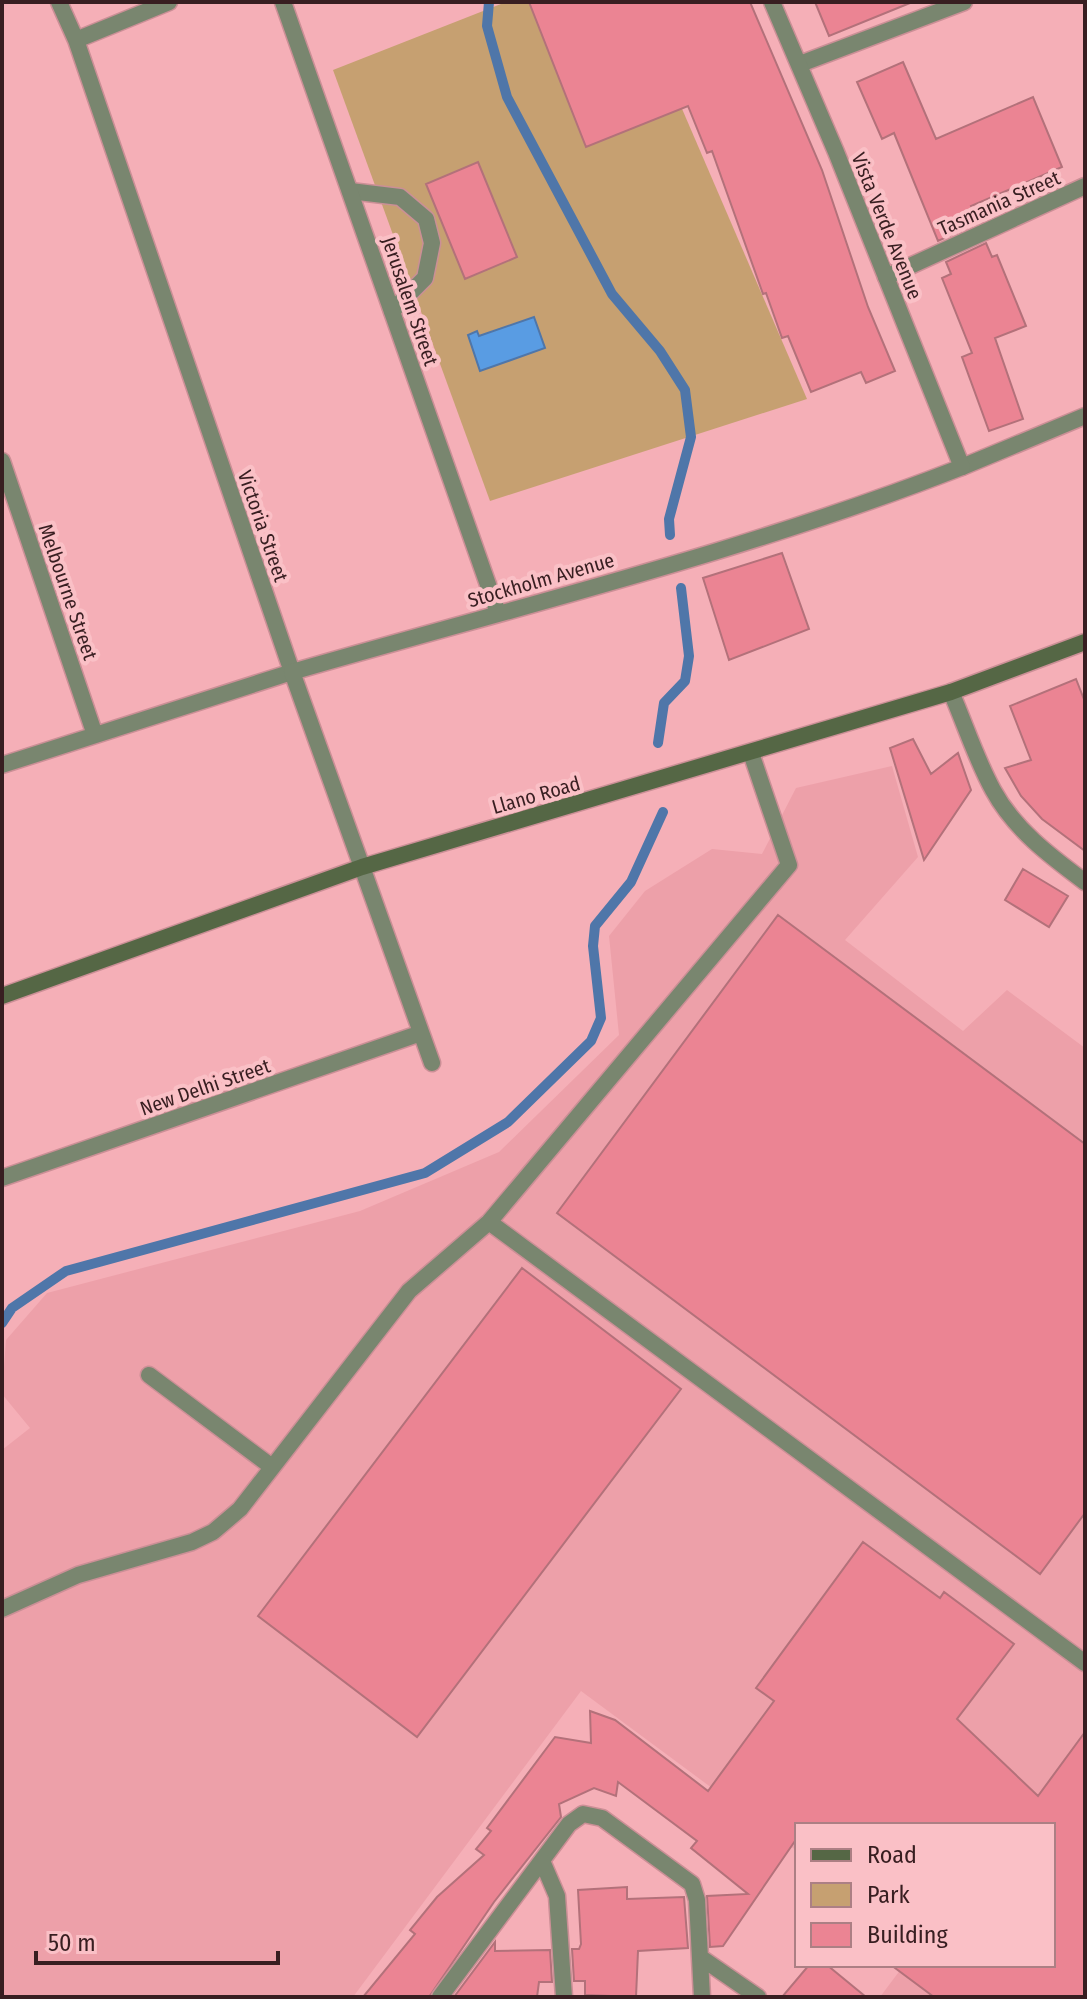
<svg xmlns="http://www.w3.org/2000/svg" width="1087" height="1999" font-family="'Fira Sans Condensed',sans-serif">
  <style>
    .built { fill: #eda0a9 }
    .green { fill: #c6a071 }
    .water { fill: #599ce3; stroke: #4f76a9; stroke-width: 2 }
    .lines { fill: none; stroke-linecap: round; stroke-linejoin: round }
    .stream { stroke: #4f76a9; stroke-width: 10 }
    .building { fill: #eb8493; stroke: #b3717a; stroke-width: 2 }
    .service-casing { stroke: #cb8f96; stroke-width: 19 }
    .minor-casing { stroke: #cb8f96; stroke-width: 19 }
    .tertiary-casing { stroke: #cb8f96; stroke-width: 19 }
    .secondary-casing { stroke: #cb8f96; stroke-width: 19 }
    .service { stroke: #79866f; stroke-width: 16 }
    .minor { stroke: #79866f; stroke-width: 16 }
    .tertiary { stroke: #79866f; stroke-width: 16 }
    .secondary { stroke: #556745; stroke-width: 16 }
    .labels { text-anchor: middle; stroke-width: 8; stroke-linejoin: round; paint-order: stroke }
    .street-label { font-size: 20px; fill: #381e21; stroke: #fac0c6 }
  </style>
  <rect width="100%" height="100%" fill="#f5afb7"/>
  <path class="built" d="M 892,766 L 918,857 L 845,940 L 963,1031 L 1007,990 L 1085,1048 L 1085,1997 L 880,1997 L 904,1965 L 1053,1965 L 1053,1825 L 797,1825 L 797,1851 L 581,1691 L 353,1997 L 2,1997 L 2,1450 L 30,1428 L 2,1394 L 6,1340 L 47,1293 L 360,1211 L 499,1152 L 619,1035 L 609,936 L 645,891 L 712,849 L 762,854 L 796,788 Z"/>
  <path class="green" d="M 506,2 L 636,2 L 807,399 L 490,501 L 333,70 Z"/>
  <path class="water" d="M 534,317 L 545,348 L 480,371 L 468,335 L 477,331 L 479,336 Z"/>
  <g class="lines">
    <path class="stream" d="M 489,2 L 487,26 L 507,97 L 612,294 L 660,351 L 685,390 L 691,437 L 669,519 L 670,535
      M 658,743 L 664,703 L 685,681 L 689,656 L 681,588
      M 2,1323 L 12,1308 L 66,1271 L 425,1173 L 508,1122 L 591,1041 L 601,1018 L 593,946 L 595,926 L 631,882 L 663,812"/>
  </g>
  <path class="building" d="M 529,2 L 750,2 L 822,170 L 868,307 L 895,371 L 866,383 L 861,372 L 811,392 L 788,336 L 782,338 L 766,293 L 763,294 L 712,151 L 707,153 L 688,106 L 586,147 Z
    M 815,2 L 910,2 L 910,3 L 829,36 Z
    M 903,62 L 936,139 L 1033,97 L 1062,167 L 971,206 L 978,223 L 938,241 L 894,133 L 882,139 L 857,82 Z
    M 478,162 L 517,257 L 465,279 L 426,184 Z
    M 986,243 L 992,257 L 997,255 L 1026,326 L 995,338 L 1023,419 L 989,431 L 962,357 L 972,353 L 942,278 L 951,274 L 946,262 Z
    M 782,553 L 809,629 L 729,660 L 703,578 Z
    M 1076,679 L 1085,702 L 1085,851 L 1042,819 L 1021,796 L 1005,768 L 1031,760 L 1010,706 Z
    M 913,739 L 931,774 L 958,753 L 971,790 L 924,860 L 890,748 Z
    M 1023,869 L 1068,896 L 1049,927 L 1005,900 Z
    M 778,915 L 1085,1144 L 1085,1513 L 1040,1574 L 557,1213 Z
    M 522,1268 L 681,1389 L 417,1737 L 258,1616 Z
    M 863,1542 L 940,1598 L 944,1592 L 1014,1644 L 957,1719 L 1038,1796 L 1085,1732 L 1085,1997 L 934,1997 L 891,1965 L 1053,1965 L 1053,1825 L 797,1825 L 797,1838 L 723,1946 L 710,1947 L 707,1896 L 748,1894 L 691,1848 L 697,1841 L 618,1782 L 616,1796 L 594,1788 L 559,1804 L 561,1817 L 494,1902 L 429,1997 L 363,1997 L 415,1934 L 410,1930 L 437,1897 L 484,1855 L 476,1849 L 491,1831 L 487,1828 L 555,1737 L 591,1743 L 590,1711 L 615,1720 L 708,1791 L 774,1701 L 756,1688 Z
    M 627,1887 L 627,1899 L 684,1897 L 688,1948 L 638,1951 L 636,1997 L 585,1995 L 585,1981 L 574,1981 L 572,1949 L 579,1949 L 581,1944 L 578,1890 Z
    M 495,1942 L 495,1951 L 550,1950 L 552,1982 L 539,1982 L 537,1997 L 454,1997 Z
    M 809,1965 L 827,1965 L 866,1997 L 782,1997 Z"/>
  <g class="lines">
    <defs>
      <path id="service" d="M 350,191 L 400,197 L 426,219 L 432,243 L 425,278 L 392,311
        M 489,1222 L 1085,1663
        M 149,1375 L 272,1467
        M 2,1609 L 78,1575 L 192,1542 L 213,1532 L 240,1509 L 409,1291 L 489,1222 L 789,865 L 751,753"/>
      <path id="minor" d="M 283,2 L 498,613
        M 76,40 L 169,2
        M 800,64 L 964,2
        M 886,277 L 1085,186
        M 2,461 L 95,735
        M 962,467 L 1085,416
        M 951,692 C 965,724 976,759 993,790 C 1014,829 1050,856 1085,882
        M 2,765 L 292,672 L 76,40 L 59,2
        M 362,867 L 432,1063
        M 2,1178 L 421,1033
        M 542,1861 L 557,1896 L 564,1997
        M 700,1957 L 758,1997
        M 440,1997 L 569,1824 L 583,1814 L 602,1818 L 692,1884 L 697,1900 L 702,1997"/>
      <path id="tertiary" d="M 362,867 L 292,672 C 516,607 745,552 962,467 L 836,152 L 772,2"/>
      <path id="secondary" d="M 2,996 L 362,867 L 951,692 L 1085,642"/>
    </defs>
    <use href="#service" class="service-casing"/>
    <use href="#minor" class="minor-casing"/>
    <use href="#tertiary" class="tertiary-casing"/>
    <use href="#secondary" class="secondary-casing"/>
    <use href="#service" class="service"/>
    <use href="#minor" class="minor"/>
    <use href="#tertiary" class="tertiary"/>
    <use href="#secondary" class="secondary"/>
  </g>
  <g class="labels">
    <g class="street-label">
      <text transform="translate(999 203) rotate(-24)" y="7">Tasmania Street</text>
      <text transform="translate(887 226) rotate(68)" y="7">Vista Verde Avenue</text>
      <text transform="translate(410 301) rotate(71)" y="7">Jerusalem Street</text>
      <text transform="translate(263 526) rotate(71)" y="7">Victoria Street</text>
      <text transform="translate(541 580) rotate(-16)" y="7">Stockholm Avenue</text>
      <text transform="translate(68 592) rotate(71)" y="7">Melbourne Street</text>
      <text transform="translate(536 795) rotate(-16)" y="7">Llano Road</text>
      <text transform="translate(205 1087) rotate(-19)" y="7">New Delhi Street</text>
    </g>
  </g>
  <rect width="1087" height="1999" fill="none" stroke="#381e21" stroke-width="8"/>
  <rect x="795" y="1823" width="260" height="144" fill="#fac0c6" stroke="#ac7f84" stroke-width="2"/>
  <rect x="811" y="1849" width="40" height="12" fill="#556745" stroke="#ac7f84" stroke-width="2"/>
  <text x="867" y="1863" font-size="24" fill="#381e21">Road</text>
  <rect x="811" y="1883" width="40" height="24" fill="#c6a071" stroke="#ac7f84" stroke-width="2"/>
  <text x="867" y="1903" font-size="24" fill="#381e21">Park</text>
  <rect x="811" y="1923" width="40" height="24" fill="#eb8493" stroke="#ac7f84" stroke-width="2"/>
  <text x="867" y="1943" font-size="24" fill="#381e21">Building</text>
  <path d="M36 1951v12h242v-12" fill="none" stroke="#381e21" stroke-width="4"/>
  <text x="48" y="1951" font-size="24" fill="#381e21" stroke="#fac0c6" stroke-width="6" paint-order="stroke">50 m</text>
</svg>
